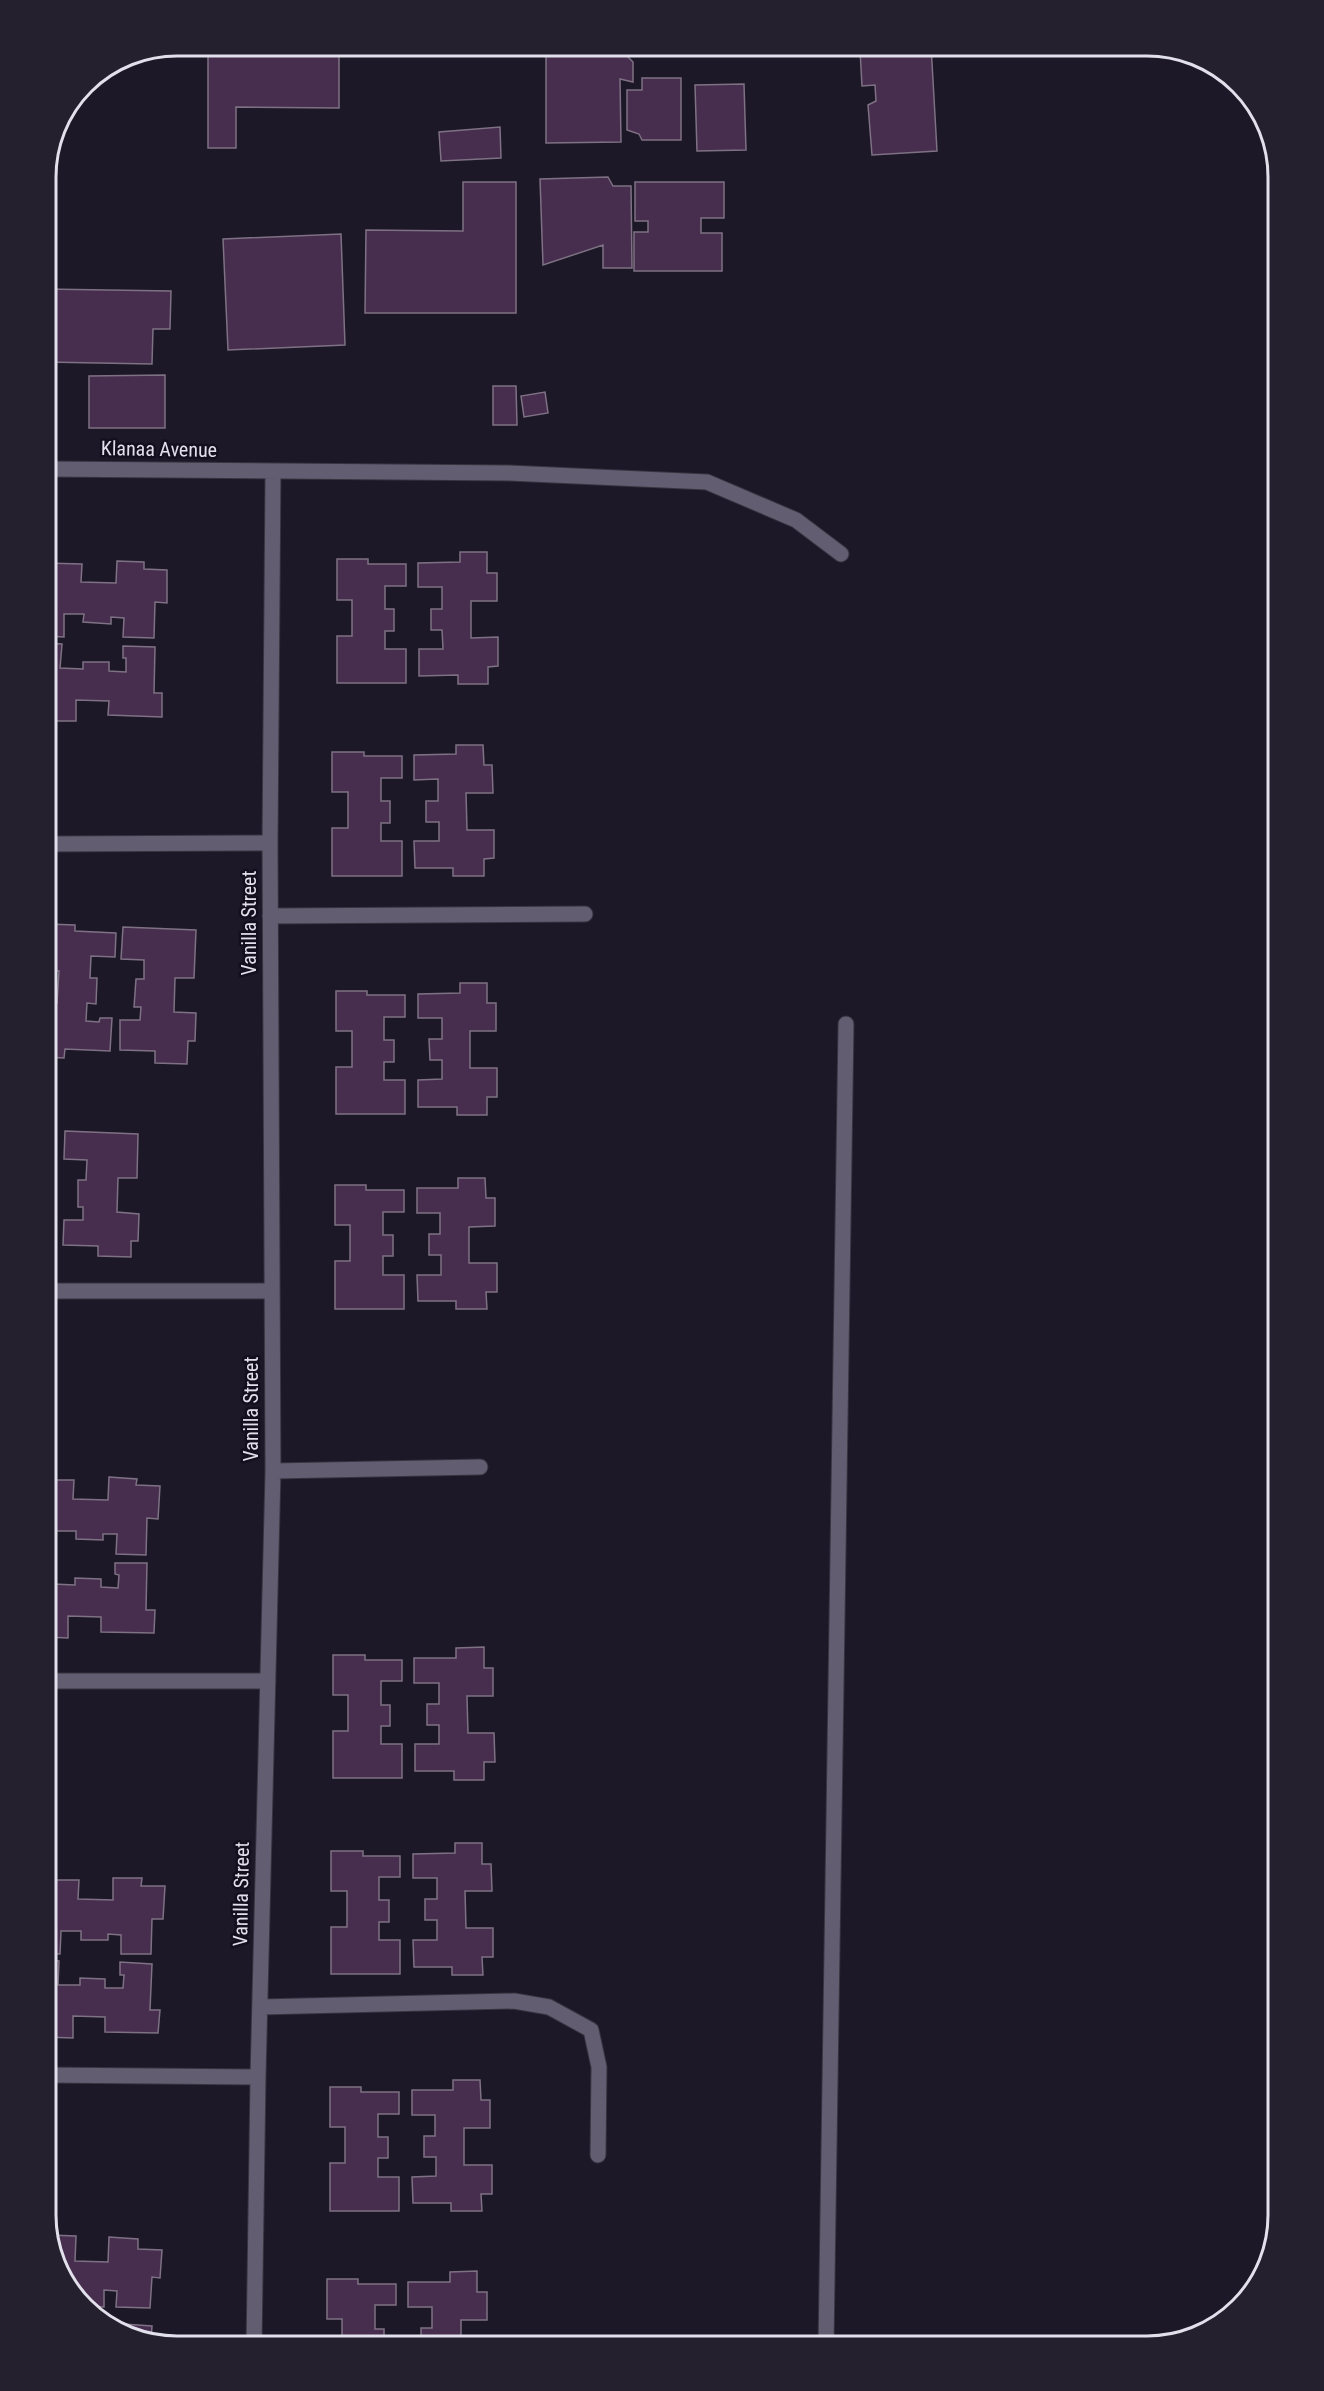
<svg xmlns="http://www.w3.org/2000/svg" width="1324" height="2391" font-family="'Roboto Condensed',sans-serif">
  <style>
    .building { fill: #472e4f; stroke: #7e7183; stroke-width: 1.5 }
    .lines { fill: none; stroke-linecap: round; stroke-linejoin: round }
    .minor-casing { stroke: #373440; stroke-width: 17 }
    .minor { stroke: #625d71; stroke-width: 15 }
    .labels { text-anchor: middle; stroke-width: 5; stroke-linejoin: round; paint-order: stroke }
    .street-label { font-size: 20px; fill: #e2e0eb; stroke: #130f1e }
    .rim { fill: none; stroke: #e2e0eb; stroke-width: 3 }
  </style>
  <rect width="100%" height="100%" fill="#1c1828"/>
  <path class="building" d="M 208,45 L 339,45 L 339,108 L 236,107 L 236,148 L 208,148 Z
    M 546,45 L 616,45 L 633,62 L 633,82 L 620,79 L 621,142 L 546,143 Z
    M 931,45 L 937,151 L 872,155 L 868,105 L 876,101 L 875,85 L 862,86 L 860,50 Z
    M 168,47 L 168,54 L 124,57 L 127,55 Z
    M 642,78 L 681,78 L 681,140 L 642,140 L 639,134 L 627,130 L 627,90 L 642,90 Z
    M 744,84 L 746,150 L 697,151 L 695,85 Z
    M 500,127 L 501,158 L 441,161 L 439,132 Z
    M 608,177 L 613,186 L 631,186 L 632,268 L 603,268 L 603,245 L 543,265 L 540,179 Z
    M 463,182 L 516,182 L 516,313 L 365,313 L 366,230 L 463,231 Z
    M 635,182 L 724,182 L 724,218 L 701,218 L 701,233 L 722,233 L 722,271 L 634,271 L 634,232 L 648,232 L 648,221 L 635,221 Z
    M 341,234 L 345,345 L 228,350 L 223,239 Z
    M 45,289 L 171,291 L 170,329 L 153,329 L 152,364 L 45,362 Z
    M 165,375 L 165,428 L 89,428 L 89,376 Z
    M 493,386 L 516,386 L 517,425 L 493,425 Z
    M 545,392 L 548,413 L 524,417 L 521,396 Z
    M 460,552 L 487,552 L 487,573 L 497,573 L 497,601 L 471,601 L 471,638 L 498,637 L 498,666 L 488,667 L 488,684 L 458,684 L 458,675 L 419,676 L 419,649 L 443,649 L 442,630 L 431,630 L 431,609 L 442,609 L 442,587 L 418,587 L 418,563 L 460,562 Z
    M 337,559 L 368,559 L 368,564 L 406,564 L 406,586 L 385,586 L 385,609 L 394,609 L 394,631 L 385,631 L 385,649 L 406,649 L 406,683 L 337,683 L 337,636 L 352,636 L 352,600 L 337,600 Z
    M 117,561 L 144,562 L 144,569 L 167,570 L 167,603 L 155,602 L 154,638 L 123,637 L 124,618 L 111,617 L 111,624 L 83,622 L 84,614 L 64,614 L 64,637 L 45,636 L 45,563 L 82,564 L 81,582 L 116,583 Z
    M 45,643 L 62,644 L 60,668 L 83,669 L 83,662 L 109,662 L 109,671 L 126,672 L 126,658 L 123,658 L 123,646 L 155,647 L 154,693 L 162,693 L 162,717 L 108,715 L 109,701 L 76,700 L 76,721 L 45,721 Z
    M 456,745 L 483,745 L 484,765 L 492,765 L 493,793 L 466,793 L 467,830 L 494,830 L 494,858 L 484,859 L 484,876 L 453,876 L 453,868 L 415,868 L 414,841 L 439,841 L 439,822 L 426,822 L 426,801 L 438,801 L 438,779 L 414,780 L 414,755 L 456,754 Z
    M 332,752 L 364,752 L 364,756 L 402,756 L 402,778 L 381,778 L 381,801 L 390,801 L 390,823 L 381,823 L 381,841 L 402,841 L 402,876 L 332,876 L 332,828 L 348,828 L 348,792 L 332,792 Z
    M 47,924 L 75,925 L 75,931 L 116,933 L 115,957 L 91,956 L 90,978 L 97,978 L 96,1004 L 87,1003 L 86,1021 L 99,1022 L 100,1018 L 112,1018 L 110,1051 L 65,1049 L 64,1058 L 45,1057 L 45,1003 L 57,1003 L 59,971 L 45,971 Z
    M 123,927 L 196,930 L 194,978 L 175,978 L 174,1012 L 196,1013 L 195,1041 L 188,1041 L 187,1064 L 155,1063 L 155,1051 L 120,1050 L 120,1020 L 140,1020 L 141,1007 L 134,1007 L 136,979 L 144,979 L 144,960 L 121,959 Z
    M 460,983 L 487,983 L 487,1003 L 496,1003 L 496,1031 L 470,1031 L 470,1068 L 497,1068 L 497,1097 L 487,1097 L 487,1115 L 457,1115 L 457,1107 L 418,1107 L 418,1080 L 442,1079 L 442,1060 L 430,1060 L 429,1039 L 442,1039 L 442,1018 L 418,1018 L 418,994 L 460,993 Z
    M 336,991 L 367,991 L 367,995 L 405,995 L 405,1017 L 384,1017 L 384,1040 L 394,1040 L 394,1062 L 384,1062 L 384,1080 L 405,1080 L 405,1114 L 336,1114 L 336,1067 L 352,1067 L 352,1031 L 336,1031 Z
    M 65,1131 L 138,1134 L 137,1178 L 118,1178 L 117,1212 L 139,1214 L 138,1241 L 131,1241 L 131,1257 L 98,1256 L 98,1246 L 63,1245 L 64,1220 L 83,1220 L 83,1207 L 78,1207 L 78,1180 L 86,1180 L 87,1160 L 64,1159 Z
    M 45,1132 L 55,1132 L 55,1156 L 45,1156 Z
    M 458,1178 L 485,1178 L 486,1198 L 495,1198 L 495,1226 L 469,1227 L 469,1263 L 497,1263 L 497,1292 L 486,1292 L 487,1309 L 456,1309 L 456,1301 L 418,1301 L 417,1275 L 441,1275 L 441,1255 L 429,1255 L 429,1234 L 440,1234 L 440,1213 L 417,1213 L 417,1188 L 458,1188 Z
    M 335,1185 L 366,1185 L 366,1190 L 404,1190 L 404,1212 L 383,1212 L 383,1235 L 393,1235 L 393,1256 L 383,1256 L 383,1275 L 404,1275 L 404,1309 L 335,1309 L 335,1261 L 350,1261 L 350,1225 L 335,1225 Z
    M 45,1218 L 52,1218 L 51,1250 L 45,1250 Z
    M 109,1477 L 137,1479 L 136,1485 L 160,1486 L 158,1519 L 147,1518 L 146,1555 L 116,1554 L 117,1534 L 103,1534 L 103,1540 L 76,1539 L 76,1531 L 56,1531 L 55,1553 L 45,1553 L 45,1480 L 74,1480 L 73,1499 L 108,1500 Z
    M 45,1560 L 54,1560 L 53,1584 L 75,1585 L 75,1578 L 101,1579 L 101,1587 L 118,1588 L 119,1575 L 115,1574 L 115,1563 L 147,1563 L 146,1610 L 155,1610 L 154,1633 L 101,1632 L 101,1617 L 68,1616 L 68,1638 L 45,1637 Z
    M 484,1647 L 484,1668 L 493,1668 L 493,1696 L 467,1696 L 468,1733 L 494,1733 L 495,1762 L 484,1762 L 484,1780 L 454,1780 L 454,1771 L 415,1771 L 415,1744 L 439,1744 L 439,1725 L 427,1725 L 427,1704 L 439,1704 L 439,1683 L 414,1683 L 414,1658 L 456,1658 L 456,1648 Z
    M 333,1655 L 365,1655 L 365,1660 L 402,1660 L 402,1681 L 381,1681 L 381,1705 L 390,1705 L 390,1726 L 381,1726 L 381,1744 L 402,1744 L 402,1778 L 333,1778 L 333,1731 L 348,1731 L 348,1695 L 333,1695 Z
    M 455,1843 L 482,1843 L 482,1864 L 491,1864 L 492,1891 L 465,1891 L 466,1928 L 493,1928 L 493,1957 L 482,1957 L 483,1975 L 452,1975 L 452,1967 L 414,1967 L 413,1940 L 437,1940 L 437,1920 L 425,1920 L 425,1899 L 437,1899 L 437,1878 L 413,1878 L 413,1854 L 455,1853 Z
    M 331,1851 L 363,1851 L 363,1856 L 400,1856 L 400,1877 L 379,1877 L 379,1900 L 389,1900 L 389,1922 L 379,1922 L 379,1940 L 400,1940 L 400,1974 L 331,1974 L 331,1927 L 347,1927 L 347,1891 L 331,1891 Z
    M 113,1878 L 142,1878 L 141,1886 L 165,1886 L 163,1919 L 152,1919 L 151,1954 L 121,1954 L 121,1935 L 108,1934 L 108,1940 L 81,1940 L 81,1931 L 61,1931 L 60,1954 L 45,1953 L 45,1880 L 79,1880 L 78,1899 L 113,1900 Z
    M 45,1960 L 59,1961 L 58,1985 L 80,1985 L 80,1978 L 105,1979 L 105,1988 L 123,1988 L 124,1975 L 120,1975 L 120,1962 L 152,1964 L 150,2010 L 160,2010 L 158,2033 L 105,2032 L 105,2017 L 73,2016 L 73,2038 L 45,2037 Z
    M 453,2080 L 480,2080 L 481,2100 L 490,2100 L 490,2128 L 464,2128 L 464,2165 L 492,2165 L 492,2194 L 481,2194 L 482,2211 L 451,2211 L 451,2203 L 413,2203 L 412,2177 L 436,2176 L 436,2157 L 424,2157 L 424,2136 L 435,2136 L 435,2115 L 412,2115 L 412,2090 L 453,2090 Z
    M 330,2087 L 361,2087 L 361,2092 L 399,2092 L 399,2114 L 378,2114 L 378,2137 L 388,2137 L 388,2158 L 378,2158 L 378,2177 L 399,2177 L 399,2211 L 330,2211 L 330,2163 L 345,2163 L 345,2127 L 330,2127 Z
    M 49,2235 L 76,2236 L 75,2261 L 108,2262 L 109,2237 L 138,2239 L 138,2249 L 162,2250 L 160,2278 L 152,2277 L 150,2308 L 116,2307 L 117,2291 L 104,2290 L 104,2307 L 89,2306 L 55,2265 Z
    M 477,2271 L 477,2292 L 487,2292 L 487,2320 L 461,2320 L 461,2346 L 421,2346 L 421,2328 L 432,2328 L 432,2307 L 408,2307 L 408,2282 L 450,2282 L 450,2272 Z
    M 327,2279 L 358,2279 L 358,2284 L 396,2284 L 396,2305 L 375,2305 L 375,2329 L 384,2329 L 384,2346 L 342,2346 L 342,2319 L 327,2319 Z
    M 123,2324 L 152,2326 L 151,2340 L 123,2330 Z"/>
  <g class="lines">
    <defs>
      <path id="minor" d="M 45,469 L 509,473 L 707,482 L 796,520 L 841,554
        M 45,844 L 270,843
        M 270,916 L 585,914
        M 45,1291 L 271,1291
        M 273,1471 L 480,1467
        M 45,1681 L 268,1681
        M 260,2007 L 514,2001 L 549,2007 L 591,2030 L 599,2067 L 598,2155
        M 45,2075 L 258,2077
        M 254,2346 L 258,2077 L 273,1471 L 270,843 L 273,471
        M 826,2346 L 846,1024"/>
    </defs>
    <use href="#minor" class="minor-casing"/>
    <use href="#minor" class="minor"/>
  </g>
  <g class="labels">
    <g class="street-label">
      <text transform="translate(159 449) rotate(1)" y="7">Klanaa Avenue</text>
      <text transform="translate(249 923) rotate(-90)" y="7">Vanilla Street</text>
      <text transform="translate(251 1409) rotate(-90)" y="7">Vanilla Street</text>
      <text transform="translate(241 1894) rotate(-89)" y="7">Vanilla Street</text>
    </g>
  </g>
  <path d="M0 0H1324V2391H0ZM177 56H1147A121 121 0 0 1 1268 177V2215A121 121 0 0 1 1147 2336H177A121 121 0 0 1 56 2215V177A121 121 0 0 1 177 56Z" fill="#24202e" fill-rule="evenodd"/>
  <path class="rim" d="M177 56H1147A121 121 0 0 1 1268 177V2215A121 121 0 0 1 1147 2336H177A121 121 0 0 1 56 2215V177A121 121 0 0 1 177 56Z"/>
</svg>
